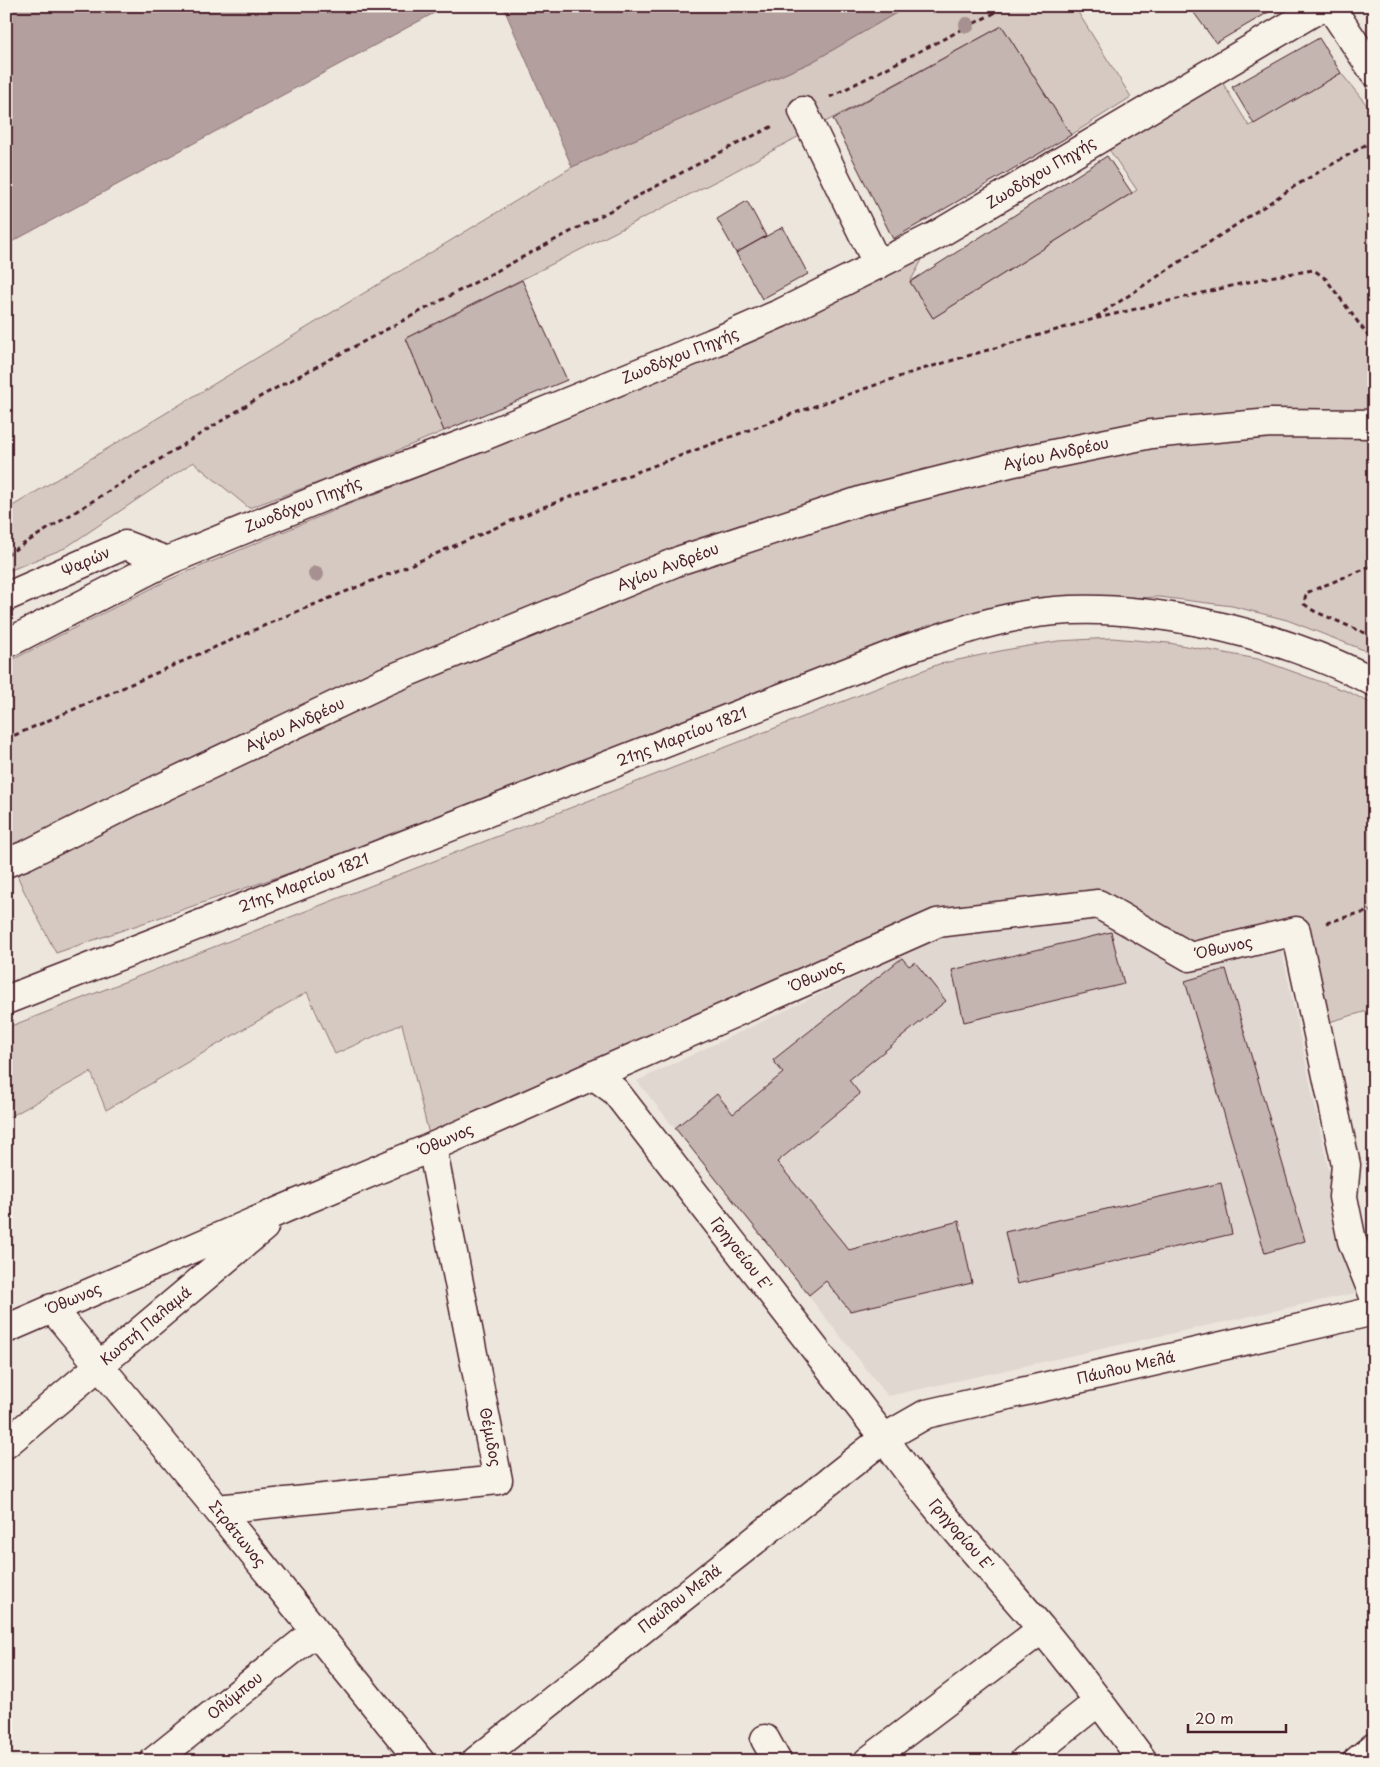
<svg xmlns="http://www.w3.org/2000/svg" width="1380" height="1767" font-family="'Playpen Sans',sans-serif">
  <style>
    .built { fill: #e0d7d0 }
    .green { fill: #d5c9c2; stroke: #907476 }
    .water { fill: #b39f9d; stroke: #896c6f }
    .building { fill: #c4b5b0; stroke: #4a1f2b }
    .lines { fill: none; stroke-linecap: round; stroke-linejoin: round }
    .minor-casing { stroke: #4a1f2b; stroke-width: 31 }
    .major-casing { stroke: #4a1f2b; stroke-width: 31 }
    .path { stroke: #4a1f2b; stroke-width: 3; stroke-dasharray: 5 4; stroke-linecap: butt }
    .minor { stroke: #f7f3e8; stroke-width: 28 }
    .major { stroke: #f7f3e8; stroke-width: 28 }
    .tree { fill: #a69090 }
    .labels { text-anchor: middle; stroke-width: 4.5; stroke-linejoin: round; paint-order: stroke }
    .street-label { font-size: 15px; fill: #4a1f2b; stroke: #f7f3e8 }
  </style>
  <rect width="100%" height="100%" fill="#ece6dd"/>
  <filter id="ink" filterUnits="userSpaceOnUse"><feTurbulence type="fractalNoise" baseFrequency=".02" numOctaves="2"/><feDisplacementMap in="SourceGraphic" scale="10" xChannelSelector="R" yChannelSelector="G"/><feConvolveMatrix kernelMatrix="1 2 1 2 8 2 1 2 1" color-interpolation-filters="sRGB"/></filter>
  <g filter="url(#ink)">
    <path class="built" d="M 1095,920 L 1183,970 L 1281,947 L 1355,1293 L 888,1396 L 637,1081 L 942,936 Z"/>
    <path class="green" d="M 908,6 L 1074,6 L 1131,97 L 1071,135 L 1002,26 L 724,177 L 406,338 L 444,431 L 344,473 L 249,508 L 193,462 L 65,548 L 6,572 L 6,510 L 572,167 L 812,62 Z
      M 1341,73 L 1374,114 L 1374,654 L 1287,620 L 1232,606 L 1159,597 L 1045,601 L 808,695 L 56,953 L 24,891 L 6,849 L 6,663 L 168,580 L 340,508 L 624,395 L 619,381 L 935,236 L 910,282 L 933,318 L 1137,190 L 1108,148 L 1222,82 L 1249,126 Z
      M 1112,638 L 1169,643 L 1258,659 L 1349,692 L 1374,705 L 1374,1009 L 1315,1026 L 1296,931 L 1190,957 L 1098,904 L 937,923 L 432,1147 L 402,1024 L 335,1054 L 307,992 L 106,1110 L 91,1072 L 6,1119 L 6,1028 L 939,664 L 1005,650 L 1058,641 Z"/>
    <path class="water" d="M 6,6 L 447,6 L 6,245 Z
      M 503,6 L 908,6 L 812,62 L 572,167 Z"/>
    <path class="building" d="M 1189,6 L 1279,6 L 1216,43 Z
      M 1002,26 L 1071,135 L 893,239 L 833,119 Z
      M 1319,38 L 1341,73 L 1254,124 L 1232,87 Z
      M 1107,156 L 1132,193 L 933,318 L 910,282 Z
      M 747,201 L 766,236 L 736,253 L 717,219 Z
      M 783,227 L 808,274 L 762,299 L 736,253 Z
      M 522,280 L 567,380 L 444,431 L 406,338 Z
      M 1111,932 L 1124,984 L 964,1022 L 952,970 Z
      M 902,958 L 909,966 L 915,962 L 946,1001 L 849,1080 L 860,1094 L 777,1162 L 849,1250 L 959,1221 L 972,1283 L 850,1311 L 826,1281 L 809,1295 L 675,1128 L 717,1094 L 733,1114 L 783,1073 L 773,1060 Z
      M 1226,969 L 1305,1241 L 1265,1253 L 1185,981 Z
      M 1221,1183 L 1232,1234 L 1017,1284 L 1005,1232 Z"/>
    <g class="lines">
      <defs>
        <path id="minor" d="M 1330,6 L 1374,72
          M 803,111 L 878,265
          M 6,597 L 125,545 L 167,561
          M 6,863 L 26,855 L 142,797 L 386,681 L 681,560 L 863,500 L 1014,462 L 1151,434 L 1271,423 L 1374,424
          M 593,1075 L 615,1091 L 884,1438 C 931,1506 988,1565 1041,1628 C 1077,1671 1110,1716 1143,1761
          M 52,1308 L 217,1509 L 420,1761
          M 6,1329 L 286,1208 L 432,1147 L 937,923 L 1098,904 L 1190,957 L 1296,931 L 1346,1165 L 1343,1197 L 1352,1241 L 1374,1296
          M 6,1444 L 264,1227
          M 217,1509 L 498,1480 L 432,1147
          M 765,1739 L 777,1761
          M 154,1761 L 315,1632
          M 476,1761 L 884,1438 L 926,1414 L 1374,1311
          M 868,1761 L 1042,1629
          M 1024,1761 L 1099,1701
          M 1357,1761 L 1374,1747"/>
        <path id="major" d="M 6,644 L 167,561 L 338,491 L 479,438 L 712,343 L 781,313 L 935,236 L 1323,6
          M 6,1000 L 904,650 C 944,637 983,622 1025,615 C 1129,596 1281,633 1374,682"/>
      </defs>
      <use href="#minor" class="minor-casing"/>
      <use href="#major" class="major-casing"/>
      <path class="path" d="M 830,97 L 1008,6
        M 1096,317 L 1295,186 L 1374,140
        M 1374,537 L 1370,537 L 1374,565 L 1306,593 L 1304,604 L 1314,611 L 1374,637
        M 6,555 L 263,395 L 715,155 L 775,125
        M 6,739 L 286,616 L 394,572 L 541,508 L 789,415 L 916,371 L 1094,319 L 1269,277 L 1314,270 L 1326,279 L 1374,344
        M 1326,923 L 1356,914 L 1374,911"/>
      <use href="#minor" class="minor"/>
      <use href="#major" class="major"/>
    </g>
    <g class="tree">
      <circle cx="967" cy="25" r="8"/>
      <circle cx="316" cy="574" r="8"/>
    </g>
  </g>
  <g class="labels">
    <g class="street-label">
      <text transform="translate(1041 173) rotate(-31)" y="5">Ζωοδόχου Πηγής</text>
      <text transform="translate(680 356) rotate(-22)" y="5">Ζωοδόχου Πηγής</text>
      <text transform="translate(1056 454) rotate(-12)" y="5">Αγίου Ανδρέου</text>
      <text transform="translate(303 505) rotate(-22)" y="5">Ζωοδόχου Πηγής</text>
      <text transform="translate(86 562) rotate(-24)" y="5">Ψαρών</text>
      <text transform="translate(668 567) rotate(-21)" y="5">Αγίου Ανδρέου</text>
      <text transform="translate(295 725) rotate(-25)" y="5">Αγίου Ανδρέου</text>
      <text transform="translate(682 737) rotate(-21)" y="5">21ης Μαρτίου 1821</text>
      <text transform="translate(304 883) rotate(-21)" y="5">21ης Μαρτίου 1821</text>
      <text transform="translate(1224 948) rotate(-13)" y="5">Όθωνος</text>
      <text transform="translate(817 976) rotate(-24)" y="5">Όθωνος</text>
      <text transform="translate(446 1140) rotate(-24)" y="5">Όθωνος</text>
      <text transform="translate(741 1254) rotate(52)" y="5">Γρηγοείου Ε'</text>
      <text transform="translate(74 1299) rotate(-23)" y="5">Όθωνος</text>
      <text transform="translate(146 1326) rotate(-40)" y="5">Κωστή Παλαμά</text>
      <text transform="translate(1126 1368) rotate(-13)" y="5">Πάυλου Μελά</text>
      <text transform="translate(490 1437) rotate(79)" y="5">Θέμιδος</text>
      <text transform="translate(237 1534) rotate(51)" y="5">Στράτωνος</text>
      <text transform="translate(961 1535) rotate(49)" y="5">Γρηγορίου Ε'</text>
      <text transform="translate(680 1599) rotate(-38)" y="5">Παύλου Μελά</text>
      <text transform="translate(235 1696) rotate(-39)" y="5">Ολύμπου</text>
    </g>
  </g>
  <rect width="1380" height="1767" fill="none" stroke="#f7f3e8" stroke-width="25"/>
  <rect x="12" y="12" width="1355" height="1742" fill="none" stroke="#4a1f2b" stroke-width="2" filter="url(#ink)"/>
  <path d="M1188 1724v8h98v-8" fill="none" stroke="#4a1f2b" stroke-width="2.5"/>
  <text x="1195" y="1724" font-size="15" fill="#4a1f2b" stroke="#f7f3e8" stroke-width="4" paint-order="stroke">20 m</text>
</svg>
